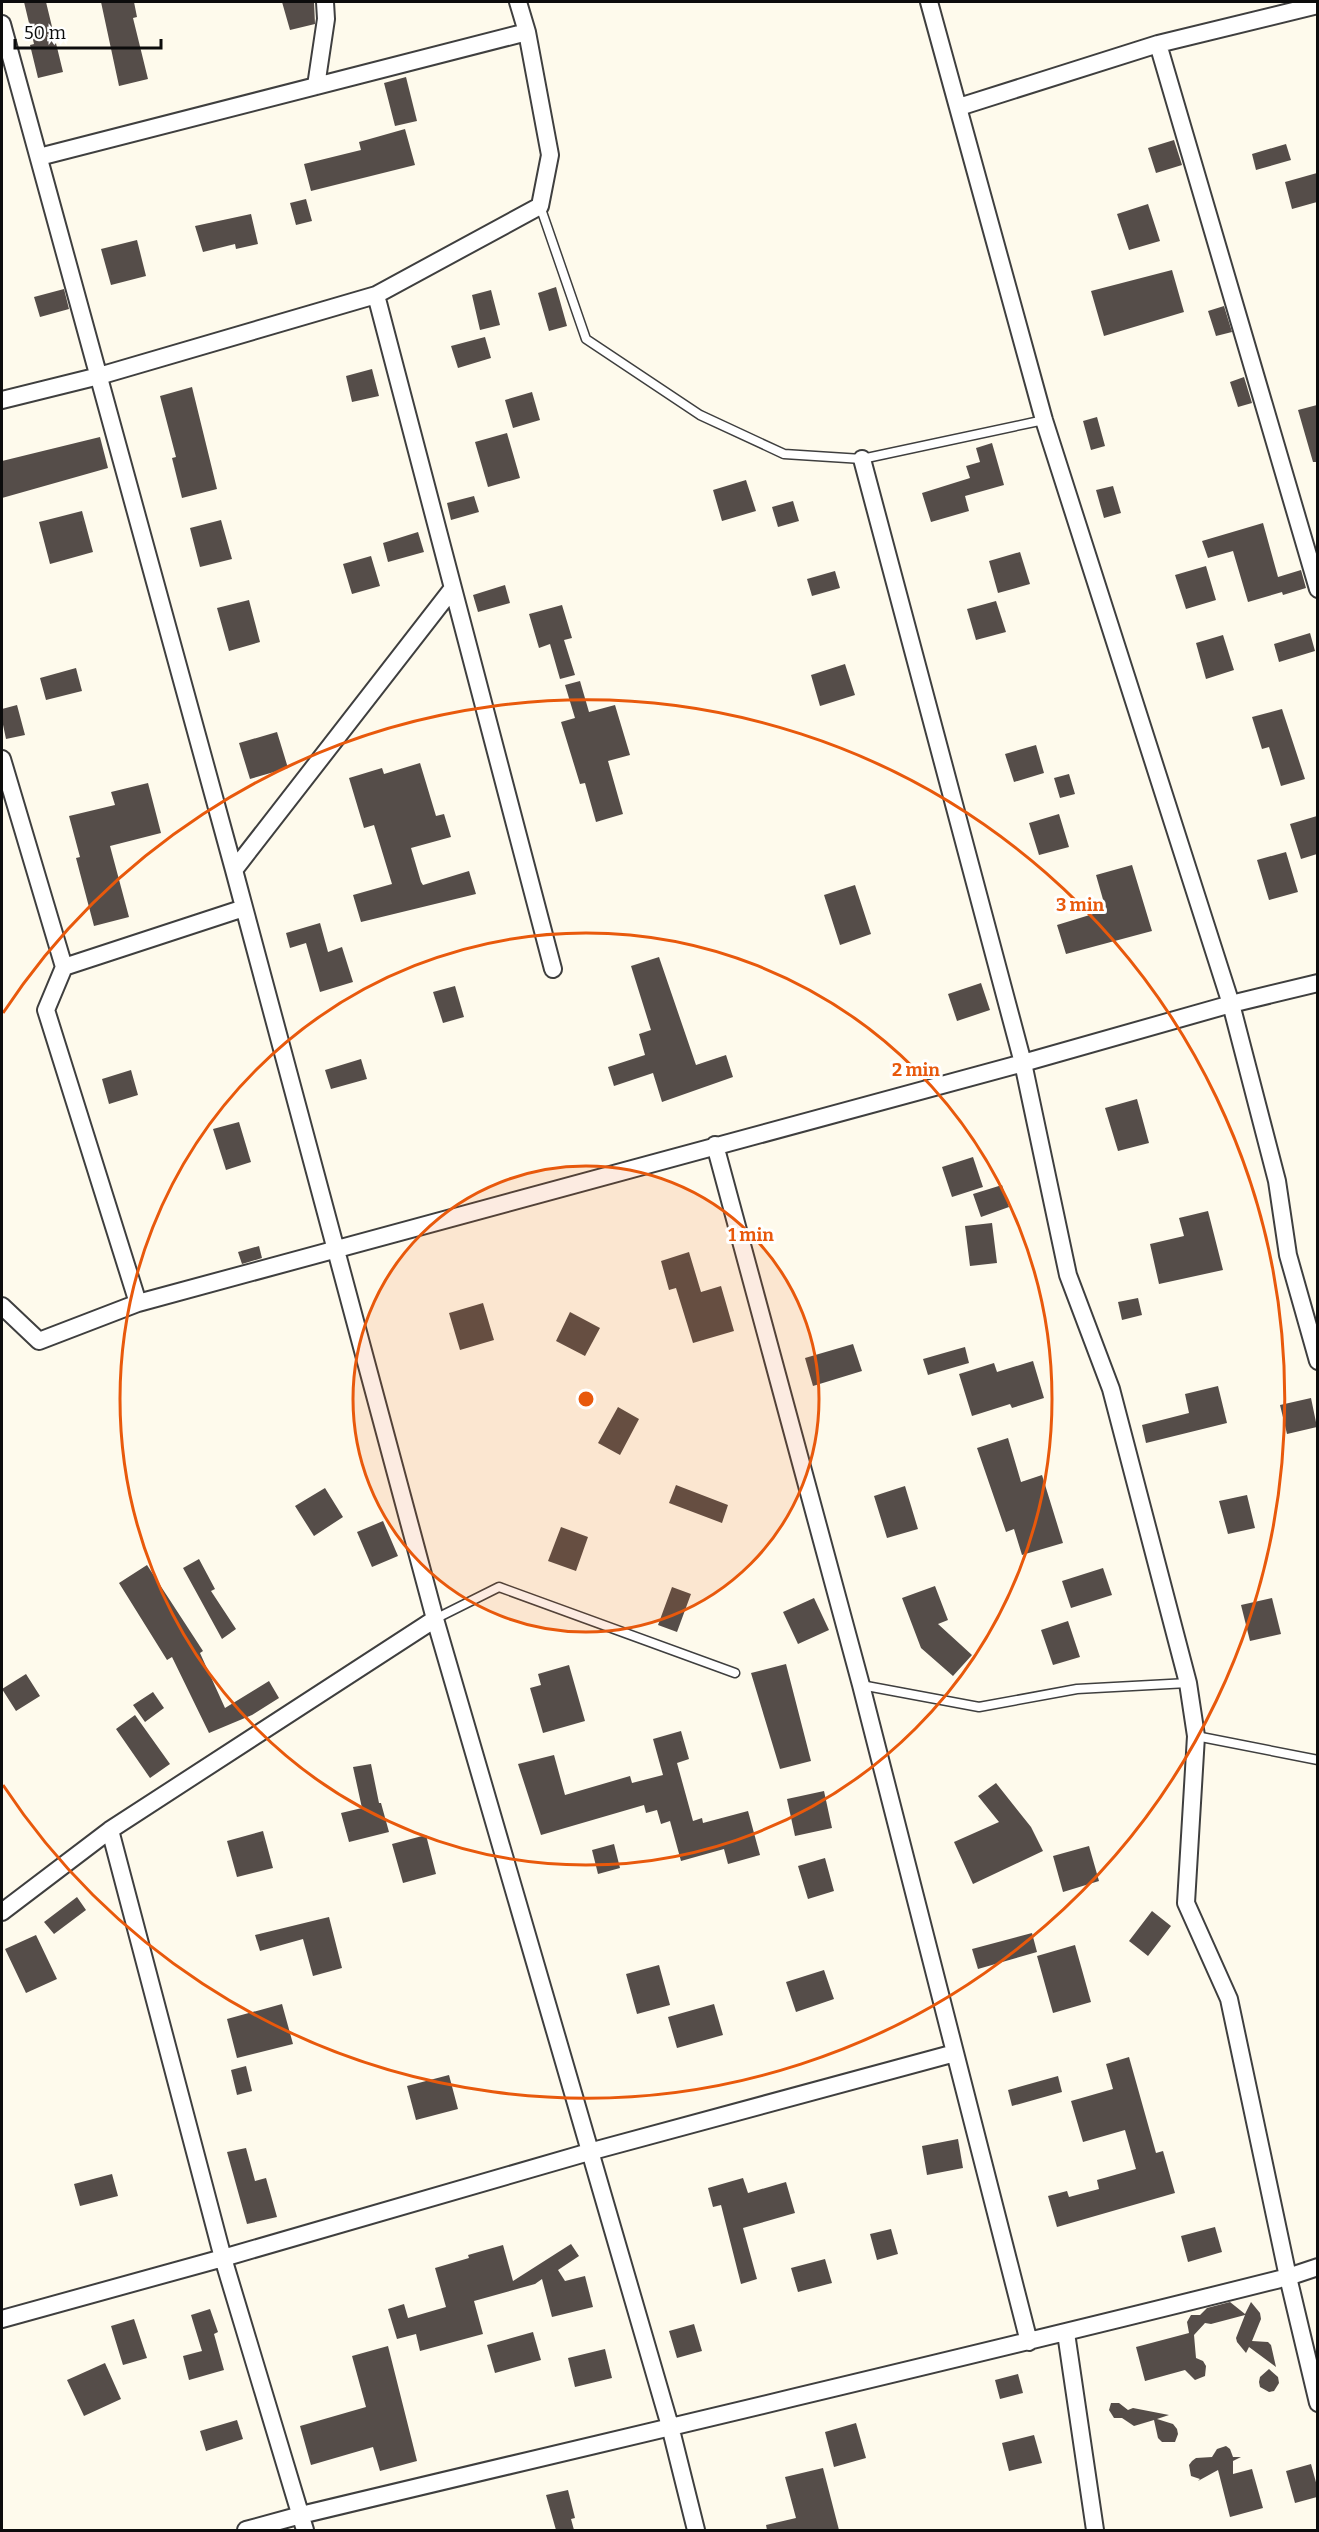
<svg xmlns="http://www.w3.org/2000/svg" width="1319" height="2532" font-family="Bitter,serif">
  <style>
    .building { fill: #554d49 }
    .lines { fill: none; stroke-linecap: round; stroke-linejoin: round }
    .lane-casing { stroke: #3f3f3f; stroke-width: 11 }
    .street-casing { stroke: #3f3f3f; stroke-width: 20 }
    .lane { stroke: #fff; stroke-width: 8 }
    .street { stroke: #fff; stroke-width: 16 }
    .ring { fill: none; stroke: #e8590c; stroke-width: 3 }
    .centre { fill: #e8590c; stroke: #fff; stroke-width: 3 }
    .ring-label { font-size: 18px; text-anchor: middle; font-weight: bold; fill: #e8590c; stroke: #fff; stroke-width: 6; stroke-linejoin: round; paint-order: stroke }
  </style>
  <rect width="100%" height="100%" fill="#fefaec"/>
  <path class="building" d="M 24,2 L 46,2 L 63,72 L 38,78 L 30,45 L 34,44 Z
    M 101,2 L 134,2 L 137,17 L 133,18 L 148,79 L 119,86 Z
    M 282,2 L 314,2 L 315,24 L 290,30 Z
    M 406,77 L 417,121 L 395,126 L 384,83 Z
    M 405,129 L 415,165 L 311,191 L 304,164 L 361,150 L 359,142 Z
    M 1174,140 L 1182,165 L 1156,173 L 1148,148 Z
    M 1286,144 L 1291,160 L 1256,170 L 1252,154 Z
    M 1317,173 L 1317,202 L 1292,209 L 1285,182 Z
    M 306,199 L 312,221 L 296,225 L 290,203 Z
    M 1148,204 L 1160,241 L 1129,250 L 1117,214 Z
    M 251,214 L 258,244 L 236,249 L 235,244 L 203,252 L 195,226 Z
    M 137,240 L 146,276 L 111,285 L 101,249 Z
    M 1172,270 L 1184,312 L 1104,336 L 1091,291 Z
    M 556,287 L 567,326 L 549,331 L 538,293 Z
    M 64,289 L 69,309 L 40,317 L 34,297 Z
    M 491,290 L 500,325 L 480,330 L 472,295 Z
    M 1224,306 L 1232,332 L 1216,336 L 1208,311 Z
    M 485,337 L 491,358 L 458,368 L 451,346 Z
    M 372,369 L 379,396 L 352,402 L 346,376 Z
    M 1244,377 L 1252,403 L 1238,407 L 1230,382 Z
    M 192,387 L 217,489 L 182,498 L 172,458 L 176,457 L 160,396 Z
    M 532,392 L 540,420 L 513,428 L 505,400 Z
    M 1317,405 L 1317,462 L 1313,462 L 1298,410 Z
    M 1097,417 L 1105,446 L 1091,450 L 1083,421 Z
    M 507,433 L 520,478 L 488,487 L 475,442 Z
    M 100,437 L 108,468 L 2,498 L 2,461 Z
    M 992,443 L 1004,485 L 965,496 L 969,511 L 931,522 L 922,493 L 970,478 L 966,466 L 980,462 L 976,448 Z
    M 746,480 L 756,511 L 722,521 L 713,490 Z
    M 1113,486 L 1121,513 L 1104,518 L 1096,490 Z
    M 474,496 L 479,512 L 451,520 L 447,503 Z
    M 793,501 L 799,521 L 778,527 L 772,507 Z
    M 82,511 L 93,552 L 50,564 L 39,522 Z
    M 221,520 L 232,559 L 200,567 L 190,528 Z
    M 1263,523 L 1278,577 L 1301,570 L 1306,588 L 1283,595 L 1282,592 L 1248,602 L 1233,551 L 1208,558 L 1202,541 Z
    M 418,532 L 424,552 L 388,562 L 383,543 Z
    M 1020,552 L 1030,584 L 998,593 L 989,561 Z
    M 371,556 L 380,586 L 352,594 L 343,564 Z
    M 1206,566 L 1216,600 L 1186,609 L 1175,575 Z
    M 835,571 L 840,588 L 812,596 L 807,579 Z
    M 505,585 L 510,603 L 478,612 L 473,595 Z
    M 249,600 L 260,642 L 229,651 L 217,608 Z
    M 996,601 L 1006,632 L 976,640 L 967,609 Z
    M 562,605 L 572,638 L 564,640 L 575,675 L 560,679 L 550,644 L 539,648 L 529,614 Z
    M 1310,633 L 1315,651 L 1279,662 L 1274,644 Z
    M 1223,635 L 1234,670 L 1206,679 L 1196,643 Z
    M 845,664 L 855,695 L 820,706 L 811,675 Z
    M 76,668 L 82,691 L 46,700 L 40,678 Z
    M 580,681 L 589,712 L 615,705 L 630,755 L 608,761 L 623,814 L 596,822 L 585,783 L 580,784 L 561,722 L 575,718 L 565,685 Z
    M 17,705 L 25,735 L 6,739 L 2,720 L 2,709 Z
    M 1282,709 L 1305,779 L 1281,786 L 1269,747 L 1262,749 L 1252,717 Z
    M 277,732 L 288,768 L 250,779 L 239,743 Z
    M 1036,745 L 1044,773 L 1014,782 L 1005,754 Z
    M 420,763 L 436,816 L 444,814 L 451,837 L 411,848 L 421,882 L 423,885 L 469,871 L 476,894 L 361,922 L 353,895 L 392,884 L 374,825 L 364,828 L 349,778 L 382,768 L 384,774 Z
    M 1069,774 L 1075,794 L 1060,798 L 1054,778 Z
    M 148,783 L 161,833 L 110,846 L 129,917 L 94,926 L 76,858 L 80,857 L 69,816 L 115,805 L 111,792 Z
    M 1059,814 L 1069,847 L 1039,855 L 1029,823 Z
    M 1317,816 L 1317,854 L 1301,859 L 1290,824 Z
    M 1286,852 L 1298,892 L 1269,900 L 1257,860 Z
    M 1132,865 L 1152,931 L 1066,954 L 1057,925 L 1106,910 L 1096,875 Z
    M 855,885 L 871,934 L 840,945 L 824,895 Z
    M 320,923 L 328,952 L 342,947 L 353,982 L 320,992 L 306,943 L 290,948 L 286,933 Z
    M 659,957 L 696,1065 L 726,1055 L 733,1077 L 662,1102 L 653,1073 L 614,1086 L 608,1067 L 645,1055 L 639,1034 L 651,1030 L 631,966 Z
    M 981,983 L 990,1010 L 957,1021 L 948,994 Z
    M 455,986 L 464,1017 L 443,1023 L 433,992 Z
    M 361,1059 L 367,1079 L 331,1089 L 325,1070 Z
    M 131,1070 L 138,1095 L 109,1104 L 102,1079 Z
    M 1137,1099 L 1149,1143 L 1118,1151 L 1105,1108 Z
    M 239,1122 L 251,1162 L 226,1170 L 213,1129 Z
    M 973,1157 L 983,1187 L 952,1197 L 942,1167 Z
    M 1002,1185 L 1009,1207 L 981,1217 L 973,1194 Z
    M 1208,1211 L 1223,1270 L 1159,1284 L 1150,1244 L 1184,1236 L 1179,1218 Z
    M 992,1223 L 997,1263 L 970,1266 L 965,1226 Z
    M 259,1246 L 262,1258 L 242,1264 L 238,1252 Z
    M 689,1252 L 701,1292 L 721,1286 L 734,1331 L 693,1343 L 676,1288 L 669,1290 L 661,1261 Z
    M 1138,1298 L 1142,1315 L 1122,1320 L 1118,1302 Z
    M 483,1303 L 494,1340 L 460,1350 L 449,1313 Z
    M 570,1312 L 600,1328 L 585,1356 L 556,1341 Z
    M 853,1344 L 862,1371 L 813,1386 L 805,1358 Z
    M 965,1347 L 969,1363 L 928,1375 L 923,1359 Z
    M 1033,1361 L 1044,1398 L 1012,1408 L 1010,1404 L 972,1416 L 959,1374 L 994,1363 L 997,1372 Z
    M 1218,1386 L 1227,1423 L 1146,1443 L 1142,1425 L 1189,1413 L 1185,1394 Z
    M 1311,1398 L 1317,1427 L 1287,1434 L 1280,1405 Z
    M 618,1407 L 639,1419 L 620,1455 L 598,1443 Z
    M 1008,1438 L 1021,1482 L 1042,1475 L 1063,1543 L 1022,1555 L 1014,1529 L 1006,1532 L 977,1448 Z
    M 676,1485 L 728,1505 L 722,1523 L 669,1503 Z
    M 905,1486 L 918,1529 L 887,1538 L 874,1496 Z
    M 325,1488 L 343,1517 L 314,1536 L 295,1506 Z
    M 1247,1495 L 1255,1528 L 1228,1534 L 1219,1501 Z
    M 383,1521 L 398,1556 L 372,1567 L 357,1532 Z
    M 561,1527 L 588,1537 L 576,1571 L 548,1561 Z
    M 199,1559 L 215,1589 L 211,1591 L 236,1629 L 222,1639 L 183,1568 Z
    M 147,1565 L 203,1651 L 200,1653 L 225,1708 L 269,1681 L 279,1698 L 252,1715 L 209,1733 L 172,1657 L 167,1660 L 119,1583 Z
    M 1103,1568 L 1112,1595 L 1071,1608 L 1062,1581 Z
    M 935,1586 L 948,1620 L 938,1624 L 972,1655 L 953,1676 L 921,1648 L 902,1598 Z
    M 672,1587 L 691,1594 L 677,1632 L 658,1625 Z
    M 814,1598 L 829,1630 L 798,1644 L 783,1612 Z
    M 1272,1598 L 1281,1634 L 1250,1641 L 1241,1605 Z
    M 1068,1621 L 1080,1657 L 1053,1665 L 1041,1630 Z
    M 786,1664 L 811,1761 L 780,1769 L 751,1673 Z
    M 569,1665 L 585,1721 L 543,1733 L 530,1688 L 541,1685 L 538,1674 Z
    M 26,1674 L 40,1696 L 16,1711 L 2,1689 Z
    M 153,1692 L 164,1708 L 145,1722 L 133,1705 Z
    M 135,1715 L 170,1764 L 150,1778 L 116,1729 Z
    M 681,1731 L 689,1759 L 677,1763 L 693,1821 L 702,1818 L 703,1823 L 748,1811 L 760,1855 L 728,1864 L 724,1849 L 681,1861 L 670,1821 L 661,1824 L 657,1810 L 646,1813 L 644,1805 L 541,1835 L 518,1764 L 554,1755 L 565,1795 L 630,1776 L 632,1783 L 663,1775 L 653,1739 Z
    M 371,1764 L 379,1803 L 381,1803 L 389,1832 L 349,1842 L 341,1813 L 362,1808 L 353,1767 Z
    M 996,1783 L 1031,1827 L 1043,1851 L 973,1884 L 954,1842 L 999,1822 L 978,1796 Z
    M 824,1791 L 832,1828 L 795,1836 L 787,1799 Z
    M 263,1831 L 273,1868 L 237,1877 L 227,1841 Z
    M 426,1835 L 436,1874 L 403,1883 L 392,1844 Z
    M 614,1844 L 620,1868 L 598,1874 L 592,1850 Z
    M 1089,1846 L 1099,1881 L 1063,1892 L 1053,1856 Z
    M 825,1858 L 834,1891 L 808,1899 L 798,1866 Z
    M 77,1897 L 86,1910 L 54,1934 L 44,1922 Z
    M 1152,1911 L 1171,1926 L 1148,1956 L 1129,1941 Z
    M 329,1917 L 342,1968 L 313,1976 L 303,1939 L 260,1951 L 255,1935 Z
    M 1032,1933 L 1037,1952 L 978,1969 L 972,1949 Z
    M 36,1935 L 57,1979 L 26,1993 L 5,1949 Z
    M 1075,1945 L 1091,2002 L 1053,2013 L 1037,1956 Z
    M 659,1965 L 670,2005 L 637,2014 L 626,1974 Z
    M 824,1970 L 834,1999 L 796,2012 L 786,1982 Z
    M 282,2004 L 293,2044 L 237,2058 L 227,2019 Z
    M 714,2004 L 723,2035 L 677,2048 L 668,2017 Z
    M 1129,2057 L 1156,2153 L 1163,2151 L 1175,2193 L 1057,2227 L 1048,2196 L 1067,2191 L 1069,2197 L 1099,2189 L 1097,2180 L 1136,2169 L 1125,2130 L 1083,2142 L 1071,2101 L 1113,2089 L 1106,2064 Z
    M 246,2066 L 252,2091 L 237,2095 L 231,2070 Z
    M 449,2075 L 458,2109 L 416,2120 L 407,2086 Z
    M 1058,2076 L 1062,2092 L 1012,2106 L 1008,2090 Z
    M 958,2139 L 963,2168 L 927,2175 L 922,2146 Z
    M 246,2148 L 255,2181 L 266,2178 L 277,2217 L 247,2224 L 227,2152 Z
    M 112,2174 L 118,2196 L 80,2206 L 74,2184 Z
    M 743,2178 L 748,2193 L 786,2182 L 795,2213 L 743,2228 L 757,2279 L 741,2284 L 721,2205 L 713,2207 L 708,2188 Z
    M 1215,2227 L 1222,2252 L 1188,2262 L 1181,2236 Z
    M 891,2229 L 898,2254 L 877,2260 L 870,2234 Z
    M 571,2244 L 579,2256 L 558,2270 L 565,2281 L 585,2276 L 593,2307 L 552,2317 L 542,2279 L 535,2284 L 474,2301 L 483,2334 L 420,2351 L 416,2334 L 397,2339 L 388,2309 L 404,2304 L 408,2318 L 446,2307 L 435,2268 L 469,2258 L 468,2255 L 503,2245 L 513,2281 Z
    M 825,2259 L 832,2283 L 798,2292 L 791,2268 Z
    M 1230,2302 L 1245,2314 L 1251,2302 L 1260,2313 L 1261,2319 L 1252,2341 L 1268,2342 L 1271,2345 L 1276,2367 L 1249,2347 L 1246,2353 L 1237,2342 L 1236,2338 L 1245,2315 L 1211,2324 L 1205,2323 L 1194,2335 L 1196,2358 L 1203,2361 L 1206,2366 L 1205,2376 L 1195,2380 L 1185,2370 L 1145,2381 L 1136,2347 L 1189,2333 L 1187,2322 L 1191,2315 L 1200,2315 L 1207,2308 Z
    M 210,2309 L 218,2332 L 214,2334 L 224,2370 L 189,2380 L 183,2356 L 202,2351 L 191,2315 Z
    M 134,2319 L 147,2358 L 123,2365 L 111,2326 Z
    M 694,2324 L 702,2351 L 677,2358 L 669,2331 Z
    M 533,2332 L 541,2360 L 495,2373 L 487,2345 Z
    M 388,2346 L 417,2461 L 380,2471 L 373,2447 L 311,2465 L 300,2426 L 366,2407 L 352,2356 Z
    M 605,2349 L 612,2378 L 575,2387 L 568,2358 Z
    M 105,2363 L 121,2399 L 84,2416 L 67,2380 Z
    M 1269,2369 L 1278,2377 L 1279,2383 L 1274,2391 L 1269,2392 L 1260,2387 L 1259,2382 L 1260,2377 Z
    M 1018,2374 L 1023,2393 L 1000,2399 L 995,2380 Z
    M 1111,2403 L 1119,2403 L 1128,2410 L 1133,2408 L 1169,2415 L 1157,2419 L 1173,2424 L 1177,2429 L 1178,2434 L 1175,2442 L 1162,2442 L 1158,2438 L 1154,2420 L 1134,2426 L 1122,2418 L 1114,2418 L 1109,2410 Z
    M 237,2420 L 243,2439 L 206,2451 L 200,2431 Z
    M 856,2423 L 866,2458 L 834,2467 L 825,2432 Z
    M 1034,2435 L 1042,2463 L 1009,2471 L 1002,2443 Z
    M 1226,2446 L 1230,2449 L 1233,2457 L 1241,2457 L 1233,2461 L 1233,2474 L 1252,2469 L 1263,2508 L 1230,2517 L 1218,2470 L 1198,2481 L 1200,2479 L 1191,2476 L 1189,2465 L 1192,2461 L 1196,2458 L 1212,2457 L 1217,2449 Z
    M 1311,2464 L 1317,2486 L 1317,2497 L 1295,2503 L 1286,2471 Z
    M 823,2468 L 839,2530 L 767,2530 L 766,2525 L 796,2518 L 785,2477 Z
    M 568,2490 L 575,2518 L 571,2519 L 574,2530 L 556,2530 L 546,2495 Z"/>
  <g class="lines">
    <defs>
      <path id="lane" d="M 540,206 L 586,339 L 700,415 L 784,454 L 862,459 L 1044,420
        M 435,1619 L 499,1587 L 735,1673
        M 861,1685 L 979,1707 L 1077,1689 L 1188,1683
        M 1196,1736 L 1318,1760"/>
      <path id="street" d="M 929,2 L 1044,420 L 1231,1004 L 1277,1181 L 1288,1255 L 1318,1361
        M 2,24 L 234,870 L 435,1619 L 670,2426 L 696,2530
        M 1158,44 L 1318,589
        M 316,86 L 326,19 L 325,2
        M 959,107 L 1158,44 L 1318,5
        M 39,157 L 527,32
        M 376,295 L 553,969
        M 2,400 L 99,376 L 376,295 L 540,206 L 550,155 L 527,32 L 518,2
        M 862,459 L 1023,1063 L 1068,1275 L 1111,1389 L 1188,1683 L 1196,1736 L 1186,1903 L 1229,1999 L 1288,2277 L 1318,2403
        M 2,759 L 64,967 L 46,1010 L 138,1303
        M 234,870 L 453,588
        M 64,967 L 244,908
        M 715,1145 L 861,1685 L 1029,2342
        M 2,1306 L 39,1341 L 138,1303 L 1023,1063 L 1231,1004 L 1318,983
        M 110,1830 L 223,2258 L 305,2530
        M 2,1912 L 110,1830 L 435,1619
        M 2,2319 L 223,2258 L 589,2152 L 955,2053
        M 1066,2333 L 1095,2530
        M 246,2530 L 301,2515 C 630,2436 959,2360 1288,2277 L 1318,2267"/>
    </defs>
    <use href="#lane" class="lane-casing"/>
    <use href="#street" class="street-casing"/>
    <use href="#lane" class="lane"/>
    <use href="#street" class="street"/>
  </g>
  <circle cx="586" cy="1399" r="233" fill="#e8590c" fill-opacity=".12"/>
  <g class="ring">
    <circle cx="586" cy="1399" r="233"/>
    <circle cx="586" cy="1399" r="466"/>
    <path d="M3 1013A699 699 0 1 1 3 1785"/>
  </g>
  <circle cx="586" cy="1399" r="9" class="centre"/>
  <g class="ring-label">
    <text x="1080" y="911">3 min</text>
    <text x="916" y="1076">2 min</text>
    <text x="751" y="1241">1 min</text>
  </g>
  <rect width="1319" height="2532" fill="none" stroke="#0c0c0c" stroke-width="6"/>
  <path d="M15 39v9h146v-9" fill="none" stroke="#0c0c0c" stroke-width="3"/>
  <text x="24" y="39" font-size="18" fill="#0c0c0c" stroke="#ffffff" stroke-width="4.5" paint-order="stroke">50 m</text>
</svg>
